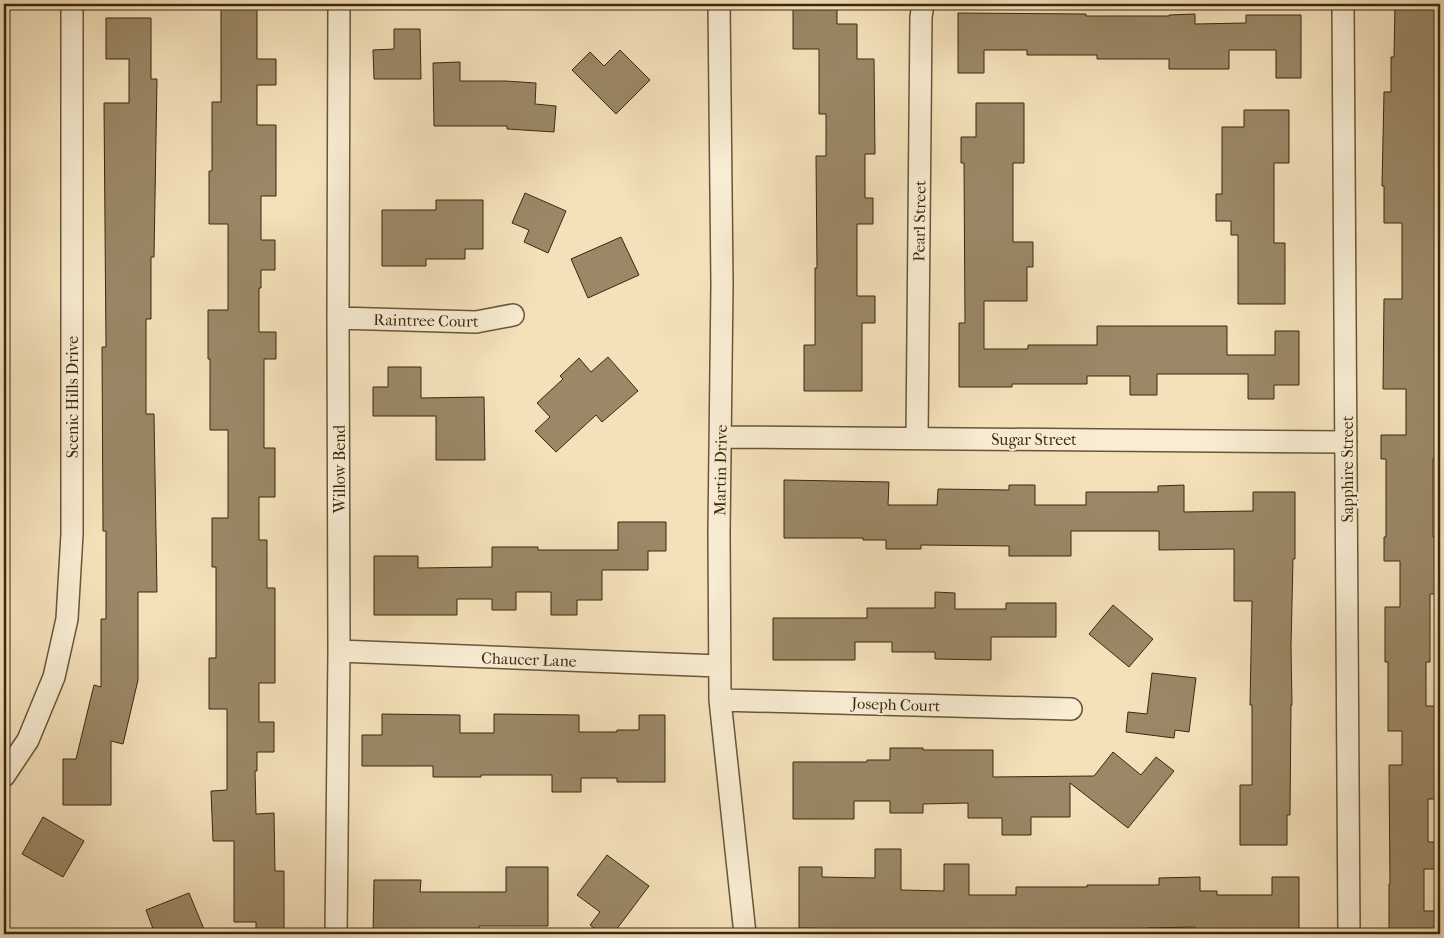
<svg xmlns="http://www.w3.org/2000/svg" width="1444" height="938" font-family="'IM FELL French Canon',serif">
  <style>
    .building { fill: #9b8867; stroke: #3b280e }
    .lines { fill: none; stroke-linecap: round; stroke-linejoin: round }
    .minor-casing { stroke: #695639; stroke-width: 24 }
    .minor { stroke: #f8ecd2; stroke-width: 21 }
    .labels { text-anchor: middle; stroke-width: 4; stroke-linejoin: round; paint-order: stroke }
    .street-label { font-size: 16px; fill: #3b280e; stroke: #f8ecd2 }
  </style>
  <rect width="100%" height="100%" fill="#f4e1ba"/>
  <filter id="stains"><feTurbulence type="fractalNoise" baseFrequency=".004" numOctaves="4"/><feColorMatrix values="0 0 0 0 .2 0 0 0 0 .09 0 0 0 0 .02 0 0 0 .5 -.17"/></filter>
  <radialGradient id="worn" r=".72"><stop offset=".6" stop-color="#630" stop-opacity="0"/><stop offset="1" stop-color="#630" stop-opacity=".3"/></radialGradient>
  <path class="building" d="M 221,4 L 257,4 L 257,59 L 276,59 L 276,85 L 257,85 L 257,125 L 276,125 L 276,196 L 261,196 L 261,240 L 275,240 L 275,270 L 261,270 L 261,288 L 259,288 L 259,332 L 276,332 L 276,359 L 264,359 L 264,448 L 275,448 L 275,497 L 259,497 L 259,540 L 267,540 L 267,588 L 275,588 L 275,683 L 259,683 L 259,722 L 274,722 L 274,752 L 257,752 L 257,771 L 255,771 L 256,814 L 274,813 L 275,871 L 284,871 L 284,934 L 256,934 L 256,922 L 234,922 L 234,841 L 213,841 L 211,791 L 227,790 L 227,709 L 209,709 L 209,658 L 216,658 L 216,567 L 212,567 L 212,518 L 228,518 L 228,430 L 210,430 L 210,359 L 208,359 L 208,310 L 228,310 L 228,224 L 209,224 L 209,171 L 212,171 L 212,102 L 221,102 Z
    M 793,4 L 837,4 L 837,24 L 857,24 L 857,59 L 874,59 L 875,154 L 865,154 L 865,198 L 873,198 L 873,224 L 857,224 L 857,296 L 875,296 L 875,323 L 862,323 L 862,391 L 804,391 L 804,345 L 815,345 L 815,268 L 817,268 L 816,156 L 826,156 L 826,114 L 819,114 L 819,49 L 793,49 Z
    M 1395,4 L 1440,4 L 1440,459 L 1433,459 L 1433,537 L 1440,537 L 1440,594 L 1430,594 L 1430,662 L 1426,662 L 1426,706 L 1440,706 L 1440,799 L 1428,799 L 1428,842 L 1440,842 L 1440,869 L 1424,869 L 1424,911 L 1440,911 L 1440,934 L 1389,934 L 1389,884 L 1390,884 L 1389,765 L 1402,765 L 1402,731 L 1388,731 L 1388,662 L 1385,662 L 1385,607 L 1400,607 L 1400,561 L 1384,561 L 1384,537 L 1386,537 L 1386,459 L 1381,459 L 1381,435 L 1406,435 L 1406,389 L 1383,389 L 1384,299 L 1402,299 L 1402,223 L 1384,223 L 1384,186 L 1382,186 L 1384,92 L 1391,92 L 1391,57 L 1394,57 Z
    M 958,13 L 1086,14 L 1086,16 L 1169,16 L 1169,15 L 1195,14 L 1195,24 L 1246,23 L 1246,15 L 1301,15 L 1301,78 L 1276,78 L 1276,50 L 1229,50 L 1229,69 L 1169,69 L 1169,59 L 1097,59 L 1097,55 L 1027,55 L 1027,50 L 984,50 L 984,73 L 958,73 Z
    M 106,18 L 151,18 L 151,79 L 157,79 L 154,257 L 151,257 L 151,319 L 146,319 L 146,414 L 154,414 L 157,592 L 138,592 L 138,680 L 123,744 L 111,741 L 111,805 L 63,805 L 63,759 L 76,759 L 94,685 L 101,687 L 101,619 L 106,619 L 106,531 L 103,531 L 102,347 L 106,347 L 104,103 L 129,103 L 129,59 L 106,59 Z
    M 394,29 L 420,29 L 421,79 L 374,79 L 373,50 L 394,49 Z
    M 620,50 L 650,80 L 616,114 L 572,70 L 590,52 L 604,66 Z
    M 460,62 L 460,81 L 505,81 L 536,83 L 535,104 L 556,106 L 554,132 L 507,129 L 507,126 L 434,126 L 433,63 Z
    M 976,103 L 1024,103 L 1024,163 L 1013,163 L 1013,242 L 1033,242 L 1033,267 L 1027,267 L 1027,301 L 984,301 L 984,349 L 1028,349 L 1028,345 L 1097,345 L 1097,326 L 1227,326 L 1227,355 L 1275,355 L 1275,331 L 1299,331 L 1299,385 L 1274,385 L 1274,399 L 1248,399 L 1248,374 L 1157,374 L 1157,395 L 1130,395 L 1130,376 L 1087,376 L 1087,384 L 1012,384 L 1012,387 L 959,387 L 959,323 L 965,323 L 964,163 L 961,163 L 961,137 L 976,137 Z
    M 1244,110 L 1289,110 L 1289,163 L 1274,163 L 1274,243 L 1285,243 L 1285,304 L 1238,304 L 1238,235 L 1231,235 L 1231,221 L 1216,221 L 1216,194 L 1222,194 L 1222,127 L 1244,127 Z
    M 525,193 L 566,211 L 548,253 L 524,242 L 529,230 L 512,223 Z
    M 436,200 L 483,200 L 483,249 L 465,249 L 465,259 L 426,259 L 426,266 L 382,266 L 382,210 L 436,210 Z
    M 621,237 L 639,275 L 588,298 L 571,259 Z
    M 608,357 L 638,391 L 602,422 L 596,415 L 556,452 L 535,431 L 550,417 L 537,403 L 563,379 L 560,376 L 579,358 L 591,372 Z
    M 388,367 L 421,367 L 421,398 L 484,397 L 485,460 L 436,460 L 436,416 L 373,416 L 373,387 L 388,387 Z
    M 784,480 L 889,482 L 888,505 L 937,505 L 938,489 L 1009,490 L 1009,485 L 1035,485 L 1035,505 L 1086,505 L 1086,492 L 1158,492 L 1158,486 L 1184,485 L 1184,512 L 1253,511 L 1253,492 L 1295,492 L 1295,559 L 1293,559 L 1291,646 L 1292,705 L 1291,705 L 1290,815 L 1287,815 L 1287,845 L 1240,845 L 1240,785 L 1252,785 L 1252,705 L 1250,705 L 1252,601 L 1234,601 L 1234,549 L 1159,550 L 1159,531 L 1071,531 L 1071,556 L 1009,556 L 1009,546 L 921,545 L 921,549 L 886,549 L 886,540 L 863,540 L 863,538 L 784,538 Z
    M 618,522 L 666,522 L 666,551 L 648,551 L 648,570 L 602,570 L 602,600 L 577,600 L 577,615 L 551,615 L 551,592 L 516,592 L 516,610 L 492,610 L 492,599 L 457,599 L 457,615 L 374,615 L 374,556 L 418,556 L 418,568 L 492,567 L 492,547 L 538,547 L 538,550 L 618,550 Z
    M 935,592 L 955,593 L 955,609 L 1006,609 L 1006,603 L 1056,603 L 1056,637 L 991,637 L 991,660 L 935,659 L 935,652 L 892,652 L 892,642 L 855,642 L 855,660 L 773,660 L 773,618 L 867,618 L 867,608 L 935,608 Z
    M 1113,605 L 1153,639 L 1129,667 L 1089,634 Z
    M 1152,673 L 1196,678 L 1189,732 L 1175,730 L 1174,738 L 1126,732 L 1128,712 L 1147,714 Z
    M 382,714 L 460,715 L 460,733 L 494,733 L 494,714 L 579,715 L 579,732 L 617,732 L 617,730 L 639,730 L 639,715 L 665,715 L 665,782 L 617,782 L 617,778 L 581,778 L 581,792 L 552,792 L 552,775 L 481,775 L 481,777 L 433,777 L 433,766 L 362,766 L 362,735 L 382,735 Z
    M 890,748 L 923,748 L 923,750 L 993,750 L 993,777 L 1094,776 L 1113,752 L 1141,775 L 1156,757 L 1174,771 L 1128,828 L 1070,783 L 1070,817 L 1031,817 L 1031,835 L 1002,835 L 1002,818 L 968,818 L 968,803 L 923,804 L 923,813 L 890,813 L 890,801 L 854,801 L 854,819 L 793,819 L 793,762 L 867,762 L 867,760 L 890,760 Z
    M 43,817 L 84,841 L 63,877 L 22,854 Z
    M 875,849 L 901,849 L 901,890 L 944,891 L 944,864 L 969,864 L 969,895 L 1016,895 L 1016,887 L 1087,887 L 1087,885 L 1159,885 L 1159,878 L 1200,877 L 1200,891 L 1217,891 L 1217,895 L 1272,895 L 1272,877 L 1299,877 L 1299,934 L 1195,933 L 1195,927 L 1147,928 L 1147,931 L 997,930 L 997,932 L 799,928 L 799,867 L 822,867 L 822,877 L 875,878 Z
    M 607,855 L 649,886 L 613,934 L 602,934 L 590,925 L 600,912 L 577,895 Z
    M 506,867 L 548,867 L 548,926 L 479,926 L 479,934 L 373,934 L 374,880 L 421,880 L 420,892 L 506,892 Z
    M 189,893 L 206,934 L 155,934 L 146,910 Z"/>
  <g class="lines">
    <defs>
      <path id="minor" d="M 719,4 L 722,284 L 719,533 L 720,700 L 745,934
        M 1343,4 L 1349,934
        M 338,318 L 476,322 L 513,315
        M 721,437 L 1346,442
        M 917,438 L 921,17 L 923,4
        M 339,651 L 719,666
        M 720,700 L 1071,709
        M 4,776 L 28,740 L 54,677 L 67,619 L 72,534 L 72,4
        M 336,934 L 339,651 L 338,318 L 339,4"/>
    </defs>
    <use href="#minor" class="minor-casing"/>
    <use href="#minor" class="minor"/>
  </g>
  <g class="labels">
    <g class="street-label">
      <text transform="translate(919 221) rotate(-89)" y="6">Pearl Street</text>
      <text transform="translate(426 320) rotate(1)" y="6">Raintree Court</text>
      <text transform="translate(72 397) rotate(-90)" y="6">Scenic Hills Drive</text>
      <text x="1034" y="445">Sugar Street</text>
      <text transform="translate(339 469) rotate(-90)" y="6">Willow Bend</text>
      <text transform="translate(1347 469) rotate(-90)" y="6">Sapphire Street</text>
      <text transform="translate(720 470) rotate(-89)" y="6">Martin Drive</text>
      <text transform="translate(529 659) rotate(2)" y="6">Chaucer Lane</text>
      <text transform="translate(896 704) rotate(2)" y="6">Joseph Court</text>
    </g>
  </g>
  <rect width="1444" height="938" fill="none" stroke="#f4e1ba" stroke-width="20"/>
  <rect x="5" y="5" width="1434" height="928" fill="none" stroke="#3b280e" stroke-width="2.5"/>
  <rect x="10" y="10" width="1424" height="918" fill="none" stroke="#3b280e"/>
  <rect width="100%" height="100%" filter="url(#stains)"/>
  <rect width="100%" height="100%" fill="url(#worn)"/>
</svg>
